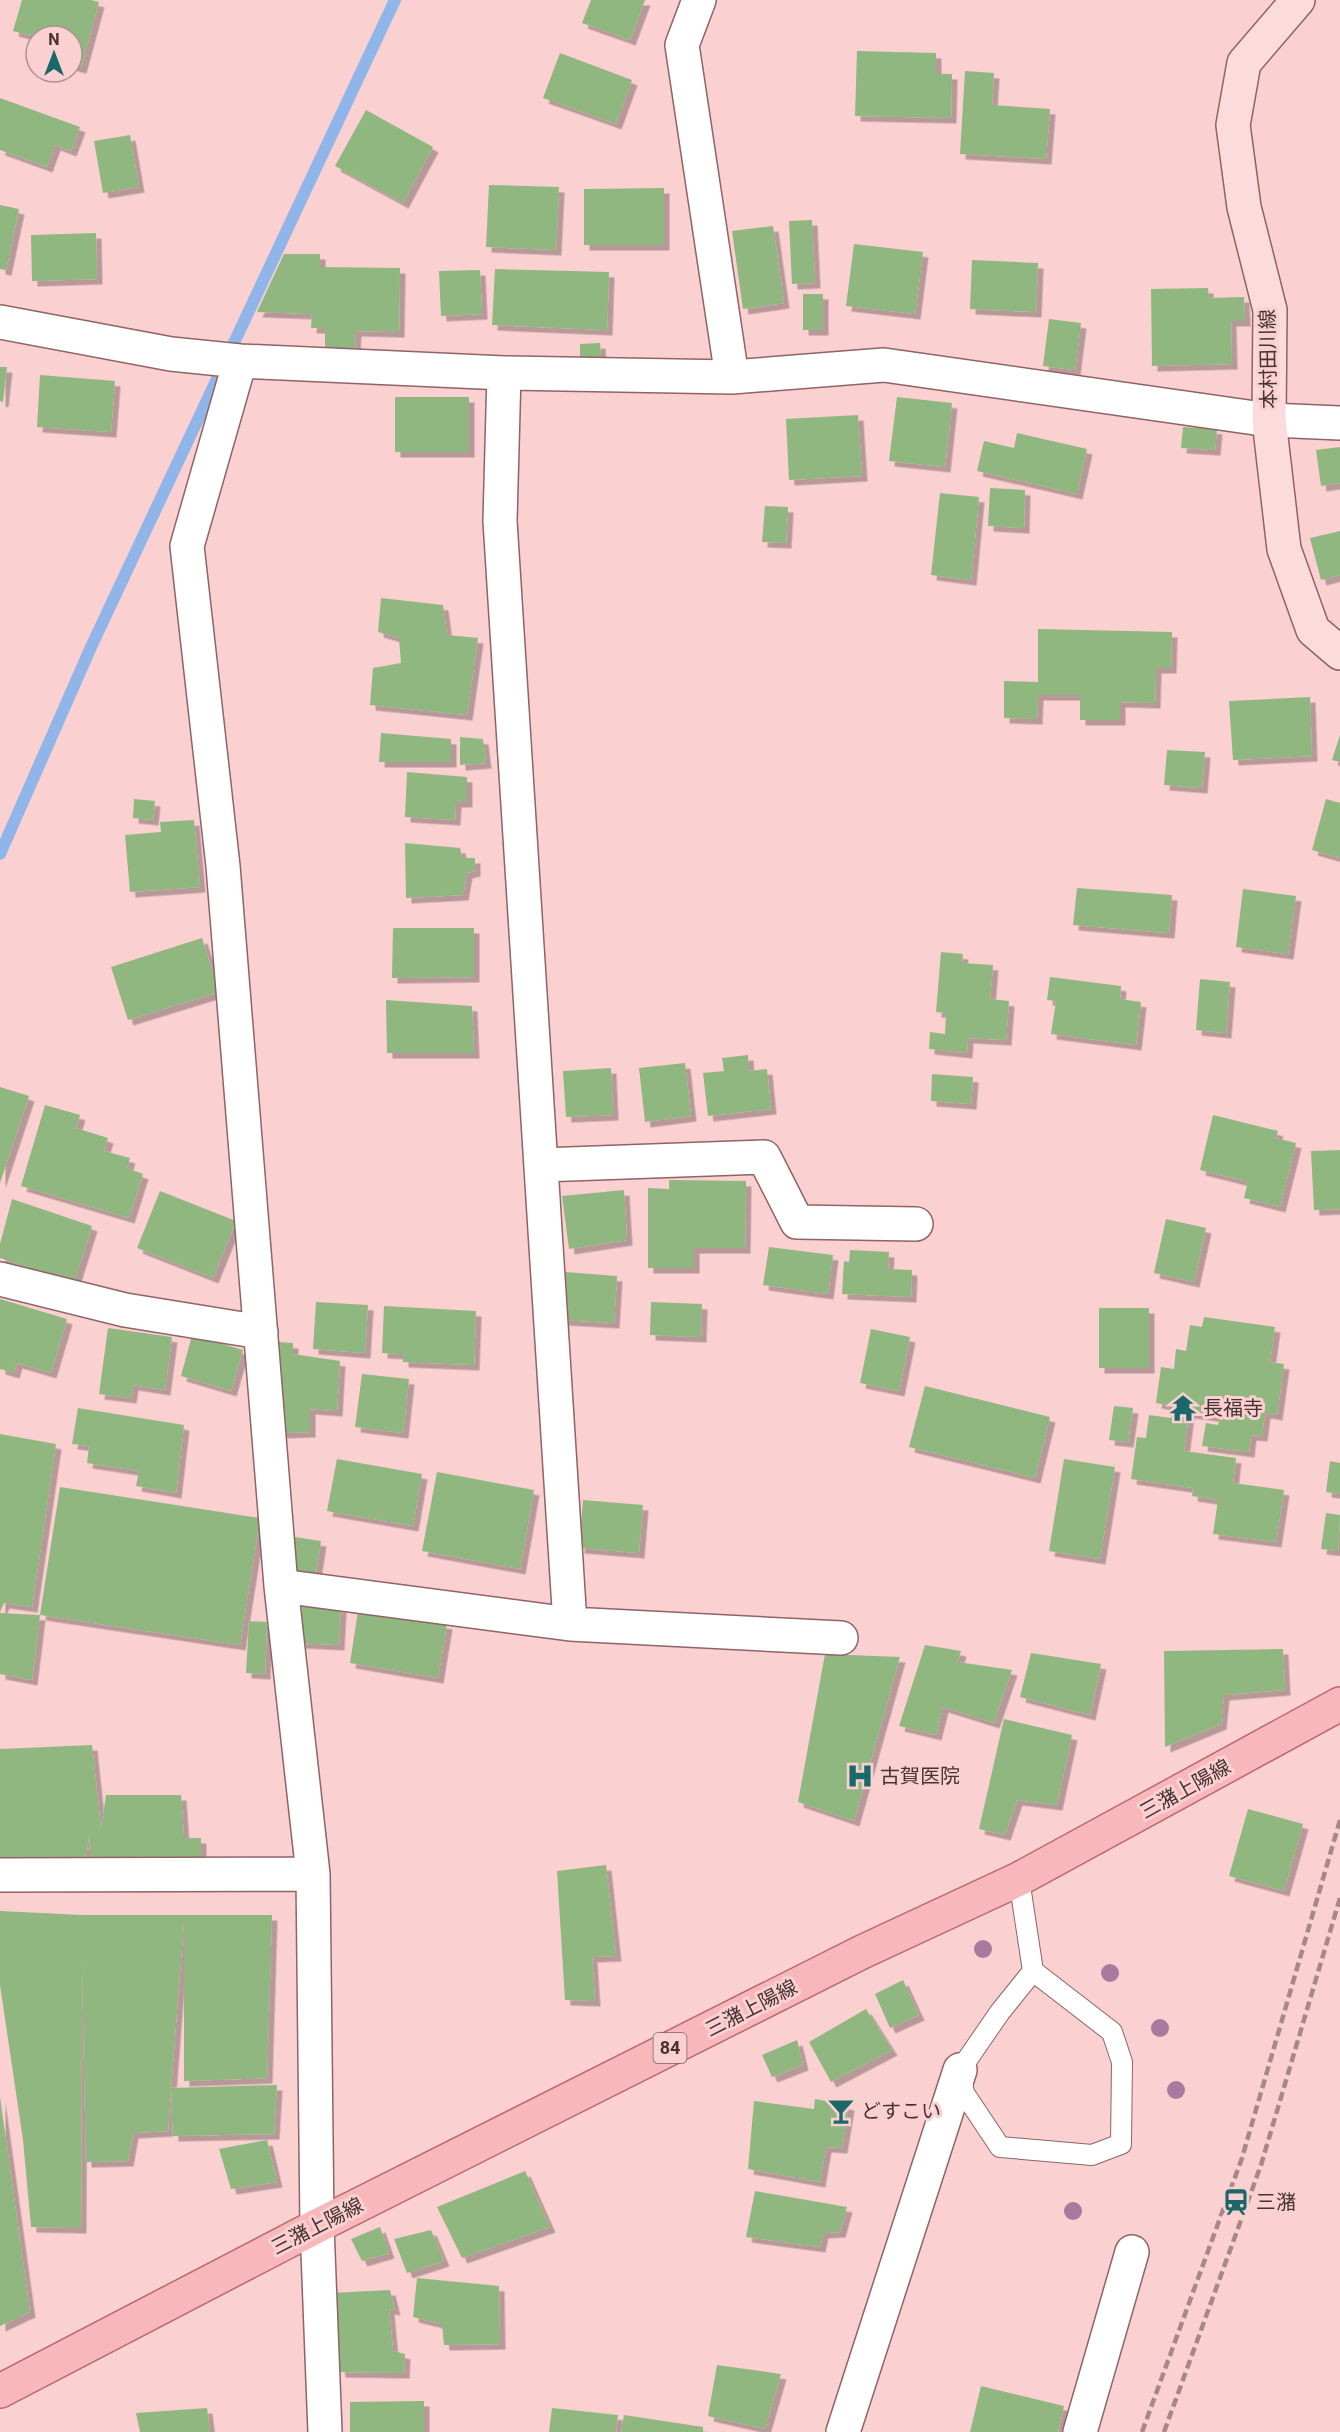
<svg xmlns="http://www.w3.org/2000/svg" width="1340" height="2432" font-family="Roboto,'Noto Sans JP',sans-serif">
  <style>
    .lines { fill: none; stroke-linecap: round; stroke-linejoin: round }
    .stream { stroke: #8fb5e9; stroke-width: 12 }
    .building { fill: #90b780; filter: url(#shadow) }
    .lane-casing { stroke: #906365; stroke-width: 22 }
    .street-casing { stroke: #906365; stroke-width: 36 }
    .secondary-casing { stroke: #906365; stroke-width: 36 }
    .primary-casing { stroke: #b7696e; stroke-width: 36 }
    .lane { stroke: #fff; stroke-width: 20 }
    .street { stroke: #fff; stroke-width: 33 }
    .secondary { stroke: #fcdbdd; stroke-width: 33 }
    .primary { stroke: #f8b7bb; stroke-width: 33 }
    .rail { stroke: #a78788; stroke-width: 4.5; stroke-dasharray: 9 4.5; stroke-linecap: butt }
    .tree { fill: #a77a9e }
    .labels { text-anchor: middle; stroke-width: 6; stroke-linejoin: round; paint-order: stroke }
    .shield { fill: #fad0d1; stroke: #7c6162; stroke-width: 1.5 }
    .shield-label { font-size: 18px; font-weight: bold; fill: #463233 }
    .street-label { font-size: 20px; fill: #463233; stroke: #fad0d1 }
    .poi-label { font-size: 20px; fill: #463233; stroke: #fad0d1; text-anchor: start }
  </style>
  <defs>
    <filter id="shadow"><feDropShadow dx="5.5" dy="5.5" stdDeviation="0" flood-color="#0004"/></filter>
  </defs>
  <rect width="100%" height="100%" fill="#fad0d1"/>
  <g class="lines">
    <path class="stream" d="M 0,854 L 91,647 L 395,0"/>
  </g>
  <path class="building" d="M 22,0 L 91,0 L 99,2 L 81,68 L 72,66 L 72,36 L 36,37 L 13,31 Z
    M 591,0 L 645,0 L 630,40 L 582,23 Z
    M 857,51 L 936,53 L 936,74 L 952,74 L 951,118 L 855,116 Z
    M 560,53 L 632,80 L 616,124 L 543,98 Z
    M 965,71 L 994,73 L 992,105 L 1050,109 L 1046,159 L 960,154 Z
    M 0,98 L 80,127 L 71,151 L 55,145 L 47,167 L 0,150 Z
    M 366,110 L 433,147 L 403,203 L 335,166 Z
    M 130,135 L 139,187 L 103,193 L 94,141 Z
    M 489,185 L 559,187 L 556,250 L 486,247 Z
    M 664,188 L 664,245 L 584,245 L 584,189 Z
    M 0,205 L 19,209 L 6,270 L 0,269 Z
    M 812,220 L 815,283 L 792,284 L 789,221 Z
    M 773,226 L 784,303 L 743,309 L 732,231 Z
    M 96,233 L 97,279 L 32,281 L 31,235 Z
    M 854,244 L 923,252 L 915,314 L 846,306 Z
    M 284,254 L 320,254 L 320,267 L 400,268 L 399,332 L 356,331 L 355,349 L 325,348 L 325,328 L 311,328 L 312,314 L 257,312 Z
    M 972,260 L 1038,263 L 1036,312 L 970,309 Z
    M 495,269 L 609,272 L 607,330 L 492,325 Z
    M 480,270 L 482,314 L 441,316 L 439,271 Z
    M 1208,288 L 1209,298 L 1244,297 L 1245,321 L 1231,321 L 1232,364 L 1152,366 L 1151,289 Z
    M 803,294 L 823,294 L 823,330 L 803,330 Z
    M 1049,319 L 1081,323 L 1075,370 L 1043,366 Z
    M 600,343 L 601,357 L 580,358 L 580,344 Z
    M 0,367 L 7,367 L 3,402 L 0,401 Z
    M 40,375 L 115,381 L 111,432 L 37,427 Z
    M 395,397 L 469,397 L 469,452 L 395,452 Z
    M 897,397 L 952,403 L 945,467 L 889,461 Z
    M 858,415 L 862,476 L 789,480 L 786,419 Z
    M 1183,427 L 1217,429 L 1215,450 L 1181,448 Z
    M 1017,433 L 1087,449 L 1077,494 L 977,471 L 984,441 L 1014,448 Z
    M 1340,447 L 1340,483 L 1321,486 L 1316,450 Z
    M 990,488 L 1025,490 L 1024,528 L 988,526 Z
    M 940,493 L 979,497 L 971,580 L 931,575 Z
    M 765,506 L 788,507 L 786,543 L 762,542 Z
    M 1340,531 L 1340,575 L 1321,580 L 1310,538 Z
    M 381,598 L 443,605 L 447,635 L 478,638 L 467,715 L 370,705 L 373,668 L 401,663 L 399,638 L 378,632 Z
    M 1038,629 L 1172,632 L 1171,668 L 1156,668 L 1155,703 L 1120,702 L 1120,720 L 1080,720 L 1080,695 L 1038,695 L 1037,719 L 1004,718 L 1004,681 L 1038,682 Z
    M 1310,697 L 1312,756 L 1233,760 L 1229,701 Z
    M 381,733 L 451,739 L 451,762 L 379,762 Z
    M 1340,735 L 1340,762 L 1332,760 Z
    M 460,737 L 483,739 L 486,763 L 460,765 Z
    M 1167,750 L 1205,752 L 1202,788 L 1164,785 Z
    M 407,772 L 467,777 L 467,802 L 456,802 L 455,820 L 405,817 Z
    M 134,799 L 155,801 L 153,820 L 133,818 Z
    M 1326,799 L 1340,803 L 1340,858 L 1312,850 Z
    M 194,820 L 200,887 L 130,892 L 125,835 L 161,832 L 160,822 Z
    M 405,843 L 460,848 L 462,858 L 475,858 L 475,871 L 467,873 L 463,895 L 406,898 Z
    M 1077,888 L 1172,895 L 1169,933 L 1073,925 Z
    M 1243,889 L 1296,896 L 1288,954 L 1236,947 Z
    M 393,928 L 474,928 L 474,977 L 392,978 Z
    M 202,938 L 219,992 L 128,1020 L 111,967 Z
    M 941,952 L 963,954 L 962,963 L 993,965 L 990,999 L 1009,1001 L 1006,1040 L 968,1038 L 967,1053 L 929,1049 L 930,1032 L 945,1034 L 946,1013 L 936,1012 Z
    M 1050,977 L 1121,986 L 1120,999 L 1141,1002 L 1136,1045 L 1051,1034 L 1056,1001 L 1047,1000 Z
    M 1200,979 L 1230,982 L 1226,1033 L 1196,1030 Z
    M 386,1000 L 472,1006 L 474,1053 L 387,1053 Z
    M 748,1055 L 749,1071 L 767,1069 L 771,1109 L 708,1116 L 703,1073 L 724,1071 L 722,1058 Z
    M 685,1063 L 691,1116 L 645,1122 L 639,1068 Z
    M 611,1068 L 613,1115 L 566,1117 L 563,1071 Z
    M 932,1074 L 973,1077 L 971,1104 L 931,1101 Z
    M 0,1087 L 29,1096 L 0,1183 Z
    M 45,1105 L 80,1115 L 76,1128 L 108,1138 L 104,1151 L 130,1158 L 127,1168 L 143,1174 L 129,1218 L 21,1186 Z
    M 1213,1115 L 1278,1131 L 1276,1138 L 1296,1143 L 1280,1207 L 1244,1198 L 1248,1182 L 1200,1170 Z
    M 1340,1150 L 1340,1209 L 1314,1210 L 1311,1151 Z
    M 669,1180 L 746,1181 L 745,1248 L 694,1248 L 694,1268 L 648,1268 L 648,1188 L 669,1189 Z
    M 624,1190 L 627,1240 L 569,1249 L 562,1196 Z
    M 160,1191 L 236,1221 L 213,1278 L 137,1248 Z
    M 12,1199 L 92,1226 L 74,1283 L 0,1258 L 0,1244 Z
    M 1166,1219 L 1206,1228 L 1194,1282 L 1154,1273 Z
    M 769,1247 L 833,1255 L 828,1294 L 763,1285 Z
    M 850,1250 L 889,1252 L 888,1269 L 912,1270 L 911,1297 L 842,1294 L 844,1261 L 849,1262 Z
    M 565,1272 L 617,1276 L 614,1323 L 562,1320 Z
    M 0,1299 L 67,1319 L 51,1373 L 17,1363 L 14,1373 L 0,1369 Z
    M 316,1302 L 368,1305 L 365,1353 L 313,1349 Z
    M 651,1302 L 702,1304 L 701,1337 L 650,1335 Z
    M 384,1306 L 476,1311 L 474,1365 L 403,1362 L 403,1354 L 382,1353 Z
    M 1099,1308 L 1149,1308 L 1149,1368 L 1099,1368 Z
    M 1204,1317 L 1275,1327 L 1270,1362 L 1284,1364 L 1277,1415 L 1265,1413 L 1262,1436 L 1251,1435 L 1249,1452 L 1202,1446 L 1206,1423 L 1218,1425 L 1220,1417 L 1189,1413 L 1184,1451 L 1236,1458 L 1233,1483 L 1284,1490 L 1276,1542 L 1213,1534 L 1218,1500 L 1192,1496 L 1193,1488 L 1131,1479 L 1137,1437 L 1146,1438 L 1149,1415 L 1171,1418 L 1173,1406 L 1156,1403 L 1161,1367 L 1174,1369 L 1176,1349 L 1186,1351 L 1190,1325 L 1202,1327 Z
    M 108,1328 L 172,1337 L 165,1390 L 133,1385 L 131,1398 L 99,1394 Z
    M 871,1329 L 910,1337 L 899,1391 L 860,1383 Z
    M 192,1335 L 243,1350 L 231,1391 L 181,1376 Z
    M 278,1342 L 293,1343 L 293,1354 L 340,1361 L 337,1411 L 310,1409 L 310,1432 L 279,1433 Z
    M 362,1374 L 409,1379 L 403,1433 L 355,1427 Z
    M 925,1386 L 1050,1417 L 1035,1478 L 909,1447 Z
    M 1114,1406 L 1133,1408 L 1128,1442 L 1109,1440 Z
    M 78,1408 L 184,1425 L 176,1493 L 136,1486 L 139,1471 L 87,1463 L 89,1446 L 72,1444 Z
    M 0,1434 L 56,1444 L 32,1607 L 4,1603 L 0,1612 Z
    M 337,1459 L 422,1474 L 413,1526 L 327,1511 Z
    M 1064,1459 L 1115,1467 L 1100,1559 L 1049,1551 Z
    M 1330,1461 L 1340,1463 L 1340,1494 L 1326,1492 Z
    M 437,1472 L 534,1490 L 520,1569 L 422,1551 Z
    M 60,1487 L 260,1518 L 240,1645 L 40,1615 Z
    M 583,1500 L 643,1505 L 639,1553 L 579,1548 Z
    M 1326,1513 L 1340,1515 L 1338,1551 L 1321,1549 Z
    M 295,1537 L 321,1541 L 315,1579 L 289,1575 Z
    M 302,1605 L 341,1607 L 339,1645 L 300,1643 Z
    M 358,1611 L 447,1624 L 438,1678 L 350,1663 Z
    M 0,1613 L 40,1615 L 32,1680 L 0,1674 Z
    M 249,1621 L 267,1622 L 265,1674 L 246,1673 Z
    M 925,1645 L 961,1651 L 958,1662 L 1012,1670 L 994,1723 L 943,1707 L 936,1735 L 899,1726 Z
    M 1283,1649 L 1285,1690 L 1224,1695 L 1221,1724 L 1165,1747 L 1164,1651 Z
    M 1031,1653 L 1101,1664 L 1090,1715 L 1020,1697 Z
    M 825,1654 L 900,1657 L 854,1821 L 798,1802 Z
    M 1004,1719 L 1072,1735 L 1057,1805 L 1017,1800 L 1005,1835 L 979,1829 Z
    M 92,1745 L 101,1829 L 106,1795 L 181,1795 L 184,1838 L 201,1838 L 201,1868 L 91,1868 L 89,1833 L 85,1869 L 0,1868 L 0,1749 Z
    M 1248,1809 L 1303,1824 L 1284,1891 L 1229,1876 Z
    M 606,1865 L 616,1956 L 592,1957 L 595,2001 L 565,2000 L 557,1871 Z
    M 0,1911 L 82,1915 L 272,1915 L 267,2078 L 184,2081 L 184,1920 L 171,2088 L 277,2085 L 274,2134 L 173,2136 L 171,2088 L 168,2131 L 133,2133 L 128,2161 L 86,2162 L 82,1960 L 81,2228 L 31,2227 L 23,2140 L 0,1985 Z
    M 903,1980 L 919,2015 L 890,2028 L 875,1994 Z
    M 866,2009 L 892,2050 L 831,2082 L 809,2042 Z
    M 797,2040 L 803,2065 L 772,2077 L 762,2055 Z
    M 0,2097 L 30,2312 L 0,2326 Z
    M 815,2099 L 849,2105 L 842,2148 L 826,2147 L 820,2182 L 748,2169 L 754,2101 L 814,2109 Z
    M 267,2140 L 277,2182 L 231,2189 L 219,2149 Z
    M 525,2171 L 550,2227 L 462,2258 L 437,2207 Z
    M 755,2191 L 847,2207 L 840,2232 L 823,2233 L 820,2247 L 746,2237 Z
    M 380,2227 L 389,2253 L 362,2261 L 351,2239 Z
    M 431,2230 L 444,2261 L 407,2273 L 394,2239 Z
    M 417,2278 L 499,2286 L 500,2344 L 444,2345 L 442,2324 L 413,2317 Z
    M 390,2290 L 395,2310 L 389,2309 L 393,2351 L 405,2354 L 404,2373 L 340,2372 L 330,2293 Z
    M 717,2365 L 781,2374 L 765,2429 L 708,2416 Z
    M 981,2386 L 1064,2406 L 1058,2432 L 970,2432 Z
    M 424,2401 L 424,2432 L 350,2432 L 350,2402 Z
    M 207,2408 L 210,2432 L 140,2432 L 136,2413 Z
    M 552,2408 L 618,2415 L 616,2432 L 549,2432 Z
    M 624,2415 L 703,2427 L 703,2432 L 621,2432 Z"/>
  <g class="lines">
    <defs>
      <path id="lane" d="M 1019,1879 L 1033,1971 L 1112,2032 L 1122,2062 L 1121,2144 L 1092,2155 L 1000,2147 L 964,2093 L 960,2070 L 1000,2012 L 1033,1971"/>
      <path id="street" d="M 699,0 L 682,45 L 732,377
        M 0,322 L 171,354 L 240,361 L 504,373 L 732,377 L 884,365 L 1269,420 L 1340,423
        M 240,361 L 187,546 L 223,866 L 281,1586 L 313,1874 L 317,2226 L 325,2432
        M 504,373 L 500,521 L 570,1624
        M 541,1165 L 764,1157 L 797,1222 L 916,1224
        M 0,1279 L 125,1310 L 261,1332
        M 281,1586 L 570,1624 L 841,1638
        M 0,1875 L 313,1874
        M 843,2432 L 960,2070
        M 1080,2432 L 1132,2252"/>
      <path id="secondary" d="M 1298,0 L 1244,63 L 1233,125 L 1244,207 L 1270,310 L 1269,420 L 1284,549 L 1313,630 L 1340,653"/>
      <path id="primary" d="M 0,2391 L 317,2226 L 862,1952 L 1019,1879 L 1340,1704"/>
    </defs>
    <use href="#lane" class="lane-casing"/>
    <use href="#street" class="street-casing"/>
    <use href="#secondary" class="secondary-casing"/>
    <use href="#primary" class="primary-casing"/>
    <use href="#lane" class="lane"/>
    <use href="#street" class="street"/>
    <use href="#secondary" class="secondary"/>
    <use href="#primary" class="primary"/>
    <path class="rail" d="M 1142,2432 L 1242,2158 L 1340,1820
      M 1164,2432 L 1261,2165 L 1340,1898"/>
  </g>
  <g class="tree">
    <circle cx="983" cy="1949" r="9"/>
    <circle cx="1110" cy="1973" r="9"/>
    <circle cx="1160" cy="2028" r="9"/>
    <circle cx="1176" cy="2090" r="9"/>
    <circle cx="1073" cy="2211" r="9"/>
  </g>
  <defs>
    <symbol id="temple-bare" viewBox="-9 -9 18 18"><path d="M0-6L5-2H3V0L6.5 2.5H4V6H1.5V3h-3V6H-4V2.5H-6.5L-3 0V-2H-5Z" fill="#1a6869" stroke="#fad0d1" stroke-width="2.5" paint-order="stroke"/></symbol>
    <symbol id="hospital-bare" viewBox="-9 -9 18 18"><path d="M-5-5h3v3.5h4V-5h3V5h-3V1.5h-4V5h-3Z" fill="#1a6869" stroke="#fad0d1" stroke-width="2.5" paint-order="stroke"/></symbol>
    <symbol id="bar-bare" viewBox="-9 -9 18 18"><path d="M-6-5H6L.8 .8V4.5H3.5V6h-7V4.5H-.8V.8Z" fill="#1a6869" stroke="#fad0d1" stroke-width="2.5" paint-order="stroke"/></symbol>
    <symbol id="station-bare" viewBox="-9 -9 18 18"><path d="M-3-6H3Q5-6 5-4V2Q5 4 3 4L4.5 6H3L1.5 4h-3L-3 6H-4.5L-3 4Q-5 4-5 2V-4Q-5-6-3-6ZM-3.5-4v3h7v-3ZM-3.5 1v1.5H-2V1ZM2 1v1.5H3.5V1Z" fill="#1a6869" stroke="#fad0d1" stroke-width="2.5" paint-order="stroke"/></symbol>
  </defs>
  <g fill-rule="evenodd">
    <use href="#temple-bare" x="1164" y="1389" width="38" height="38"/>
    <use href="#hospital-bare" x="841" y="1757" width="38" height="38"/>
    <use href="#bar-bare" x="822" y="2092" width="38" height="38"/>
    <use href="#station-bare" x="1217" y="2183" width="38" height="38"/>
  </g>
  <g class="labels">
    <rect class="shield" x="653.5" y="2033" width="33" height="30" rx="4.5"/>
    <g class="shield-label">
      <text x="670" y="2054">84</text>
    </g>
    <g class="street-label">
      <text transform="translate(1268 359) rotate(-91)" y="7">本村田川線</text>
      <text transform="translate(1185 1789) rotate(-29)" y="7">三潴上陽線</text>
      <text transform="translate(751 2008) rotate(-27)" y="7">三潴上陽線</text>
      <text transform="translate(317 2226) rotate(-27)" y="7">三潴上陽線</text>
    </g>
    <g class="poi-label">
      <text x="1203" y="1415">長福寺</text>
      <text x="880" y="1783">古賀医院</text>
      <text x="861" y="2118">どすこい</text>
      <text x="1256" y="2209">三潴</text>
    </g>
  </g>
  <g transform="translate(54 54)"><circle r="28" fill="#fad0d1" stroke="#b29192" stroke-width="1.5"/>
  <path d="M0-4.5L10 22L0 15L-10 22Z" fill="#1a6869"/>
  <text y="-9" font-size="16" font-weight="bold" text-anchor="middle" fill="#463233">N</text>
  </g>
</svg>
